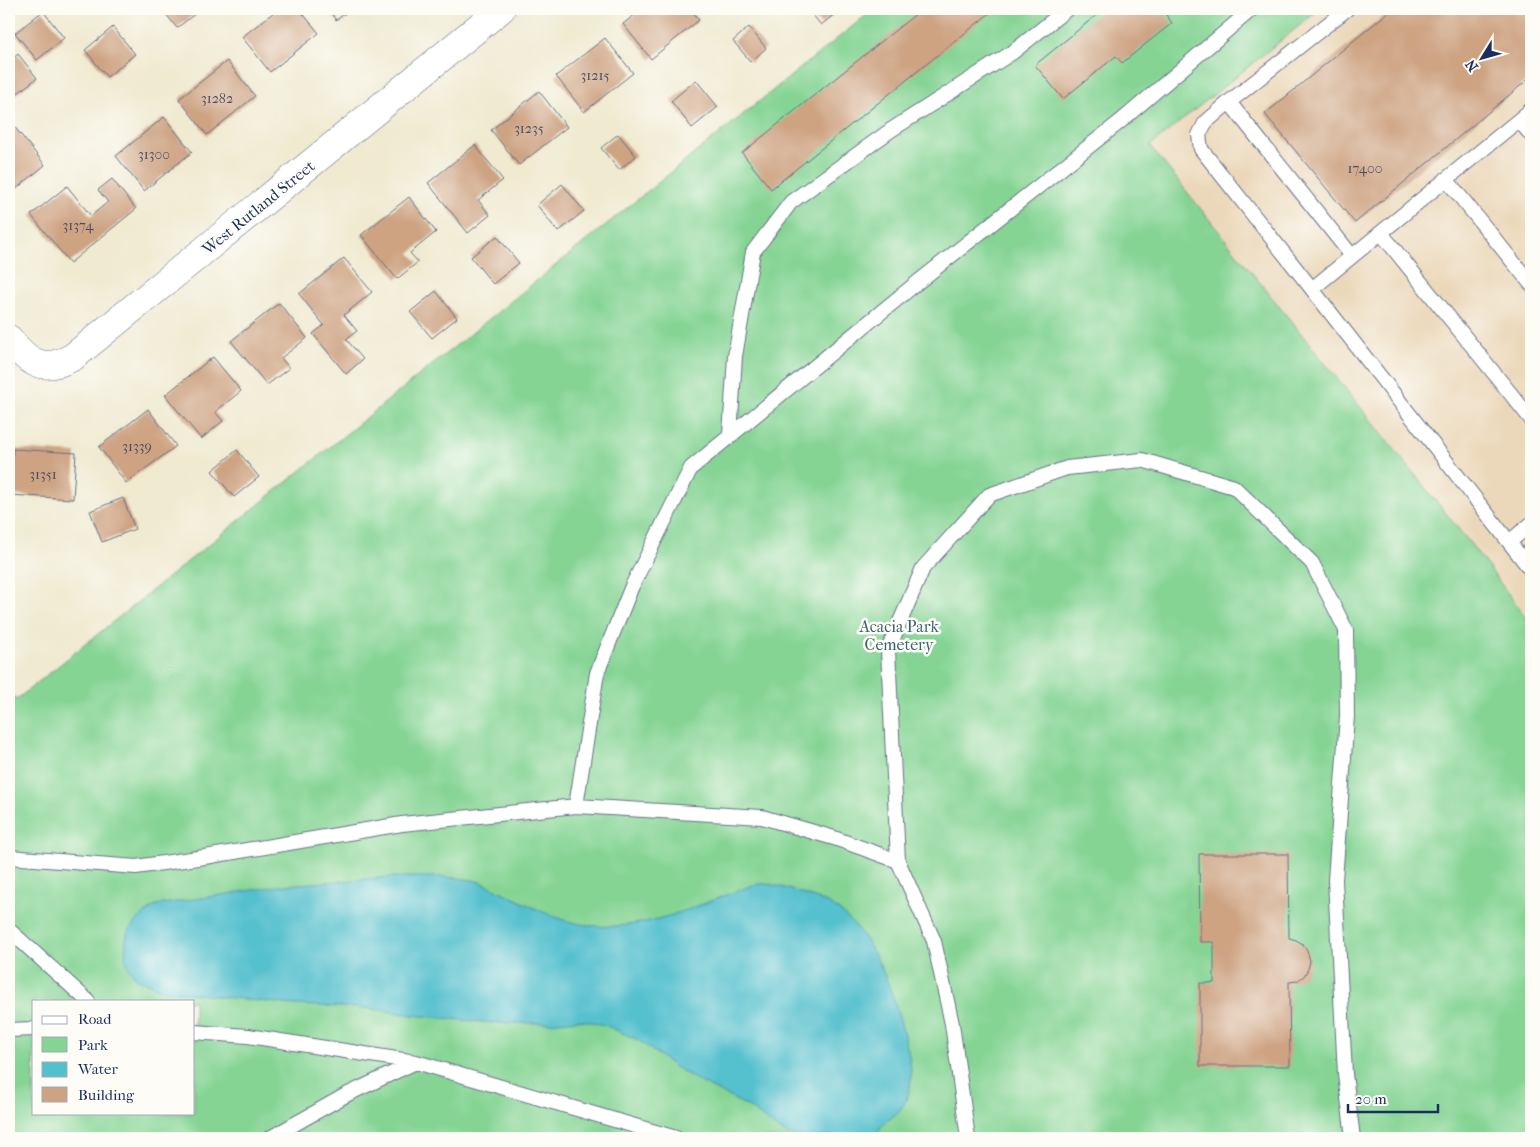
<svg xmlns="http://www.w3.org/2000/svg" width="1540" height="1147" font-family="'IM FELL French Canon',serif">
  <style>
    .built { fill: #ebd8ba }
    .green { fill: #85d494; stroke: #508279; fill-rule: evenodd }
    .water { fill: #54c0ce; stroke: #387896 }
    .building { fill: #cda382 }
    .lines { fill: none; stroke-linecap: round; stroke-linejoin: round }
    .service-casing { stroke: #667086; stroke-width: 16 }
    .minor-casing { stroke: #667086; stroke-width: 29 }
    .service { stroke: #fff; stroke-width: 14 }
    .minor { stroke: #fff; stroke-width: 28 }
    .labels { text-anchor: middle; stroke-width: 5; stroke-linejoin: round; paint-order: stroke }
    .number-label { font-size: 14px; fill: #484c67 }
    .street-label { font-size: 16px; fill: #1b2f5e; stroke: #fdfcf7 }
    .park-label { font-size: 16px; fill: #3b616e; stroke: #fdfcf7 }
  </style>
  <rect width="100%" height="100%" fill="#fdfcf7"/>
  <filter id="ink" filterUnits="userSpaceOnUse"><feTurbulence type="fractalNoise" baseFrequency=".02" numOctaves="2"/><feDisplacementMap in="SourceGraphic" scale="10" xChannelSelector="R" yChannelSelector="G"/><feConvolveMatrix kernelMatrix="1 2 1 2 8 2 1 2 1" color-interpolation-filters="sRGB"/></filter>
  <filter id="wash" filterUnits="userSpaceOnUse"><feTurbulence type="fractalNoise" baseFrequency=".0096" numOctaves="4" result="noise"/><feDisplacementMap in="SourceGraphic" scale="20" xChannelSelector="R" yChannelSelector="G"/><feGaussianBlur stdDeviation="1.12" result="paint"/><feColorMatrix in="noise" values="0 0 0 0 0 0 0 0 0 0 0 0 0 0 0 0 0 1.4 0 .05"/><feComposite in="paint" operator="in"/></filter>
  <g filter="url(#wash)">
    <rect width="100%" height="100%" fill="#f0ead1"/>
    <path class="built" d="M 1320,9 L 1531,9 L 1531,624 L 1473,547 L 1150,146 Z"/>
    <path class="green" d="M 874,9 L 1320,9 L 1150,146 L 1473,547 L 1531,624 L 1531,1138 L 9,1138 L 9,691 L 16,700 ZM 34,1001 L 194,1001 L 194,1113 L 34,1113 Z"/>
    <path class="water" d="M 394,877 C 423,877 453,875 481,882 C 508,894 540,913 568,921 C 628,939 690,908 745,888 C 750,886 755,884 760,884 C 772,883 788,889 800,893 C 813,898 828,901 838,910 C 872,936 889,981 900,1020 C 905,1040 912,1060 911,1080 C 910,1091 906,1103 899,1111 C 890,1121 880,1122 877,1136 L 865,1135 L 859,1138 L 845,1138 L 837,1136 L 798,1137 L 788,1135 L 776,1128 L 747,1106 L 702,1083 L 675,1067 L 638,1040 L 607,1026 L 589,1021 L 577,1020 L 547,1023 L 493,1023 L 412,1015 L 365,1008 L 294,1005 L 162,990 L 136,978 L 129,969 L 125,958 L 126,939 L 128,932 L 136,921 L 156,905 L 285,885 Z"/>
    <g id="blocks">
      <path class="building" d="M 162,9 L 201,9 L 177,28 Z
        M 278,9 L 299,9 L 319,33 L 270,72 L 242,37 Z
        M 328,9 L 351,9 L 336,20 Z
        M 642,9 L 690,9 L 699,20 L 651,59 L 623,24 Z
        M 808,9 L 841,9 L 821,25 Z
        M 922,9 L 995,9 L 771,189 L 742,153 Z
        M 1104,9 L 1174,9 L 1166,15 L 1172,23 L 1122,63 L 1116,56 L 1063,99 L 1035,65 Z
        M 1392,9 L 1527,9 L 1531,14 L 1531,77 L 1355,223 L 1265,114 Z
        M 43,11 L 64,38 L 37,60 L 15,33 Z
        M 113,27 L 135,54 L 107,77 L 85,50 Z
        M 749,27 L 766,48 L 751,62 L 733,41 Z
        M 605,38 L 633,73 L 584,112 L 556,76 Z
        M 18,54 L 37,78 L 10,99 L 9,97 L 9,62 Z
        M 227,61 L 255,96 L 207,135 L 179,99 Z
        M 696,80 L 718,107 L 692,128 L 671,101 Z
        M 539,91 L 567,127 L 519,165 L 491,130 Z
        M 164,117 L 192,152 L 144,191 L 116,156 Z
        M 9,120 L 45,165 L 10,194 L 9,192 Z
        M 618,134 L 636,156 L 619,170 L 601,148 Z
        M 475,145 L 503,180 L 478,200 L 490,215 L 468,233 L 428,183 Z
        M 112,179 L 136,209 L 70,263 L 31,215 L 67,186 L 91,216 L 108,202 L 98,190 Z
        M 562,184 L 584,211 L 558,232 L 537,205 Z
        M 409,197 L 436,232 L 410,253 L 418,262 L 397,279 L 361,235 Z
        M 497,236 L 519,263 L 493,284 L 471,257 Z
        M 344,258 L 372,292 L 344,315 L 357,331 L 346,339 L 363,359 L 346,374 L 313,334 L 324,325 L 299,294 Z
        M 436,291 L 457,318 L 432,338 L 410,312 Z
        M 279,303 L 307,338 L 281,358 L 289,368 L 267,385 L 231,341 Z
        M 213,357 L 241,391 L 215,412 L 223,421 L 201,439 L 165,395 Z
        M 148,409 L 176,446 L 126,483 L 99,447 Z
        M 13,449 L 76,453 L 73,499 L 10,495 Z
        M 237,450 L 259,477 L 234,497 L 212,471 Z
        M 123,498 L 135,529 L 102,542 L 90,511 Z
        M 1199,854 L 1288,854 L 1289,938 L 1296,940 L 1303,944 L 1307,950 L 1310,961 L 1308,969 L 1304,976 L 1297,981 L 1289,982 L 1290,1066 L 1200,1066 L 1200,983 L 1214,983 L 1214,942 L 1200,942 Z"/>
    </g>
  </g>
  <g filter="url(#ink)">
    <use href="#blocks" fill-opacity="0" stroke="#667086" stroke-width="1"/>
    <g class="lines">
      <defs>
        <path id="service" d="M 1229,102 L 1352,256
          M 1519,120 L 1531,135
          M 1446,179 L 1531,284
          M 1381,233 L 1531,419
          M 1312,289 L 1201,149 L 1199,135 L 1205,123 L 1229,102 L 1347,9
          M 730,435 L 735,356 L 753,252 L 791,202 L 891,130 L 1013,52 L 1067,9
          M 1531,524 L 1509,542 L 1531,570
          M 1509,542 L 1312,289 L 1531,110
          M 576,806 L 597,673 L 632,586 L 691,468 L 913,286 L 1121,121 L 1252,9
          M 9,857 L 136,867 L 211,856 L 402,824 L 576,806 L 762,817 L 834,838 L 898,861
          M 9,930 L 88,1001
          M 9,1030 L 34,1029
          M 194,1032 L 248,1036 L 416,1062 L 676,1138
          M 270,1138 L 346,1095 L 416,1062
          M 968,1138 L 952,1024 L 934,941 L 898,861 L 888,650 L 923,568 L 989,495 L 1067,468 L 1142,460 L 1234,487 L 1312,563 L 1346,630 L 1347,716 L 1335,880 L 1345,1074 L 1353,1138"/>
        <path id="minor" d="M 9,339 C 28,363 43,373 73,357 L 501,9"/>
      </defs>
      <use href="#service" class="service-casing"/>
      <use href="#minor" class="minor-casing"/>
      <use href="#service" class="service"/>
      <use href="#minor" class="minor"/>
    </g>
  </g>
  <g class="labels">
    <g class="number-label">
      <text x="595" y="80">31215</text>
      <text x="217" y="103">31282</text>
      <text x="529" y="133">31235</text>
      <text x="154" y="159">31300</text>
      <text x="1365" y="173">17400</text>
      <text x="78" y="230">31374</text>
      <text x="137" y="451">31339</text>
      <text x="43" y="479">31351</text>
    </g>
    <g class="street-label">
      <text transform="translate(258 207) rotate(-39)" y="6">West Rutland Street</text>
    </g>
    <g class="park-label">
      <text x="899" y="632">Acacia Park<tspan x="899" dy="18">Cemetery</tspan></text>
    </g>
  </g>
  <rect width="1540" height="1147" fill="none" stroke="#fdfcf7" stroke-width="30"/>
  <rect x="32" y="1000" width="162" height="115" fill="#fdfcf7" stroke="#a3aaba"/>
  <rect x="42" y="1016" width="25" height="8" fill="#ffffff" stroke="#a3aaba"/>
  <text x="78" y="1024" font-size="15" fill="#1b2f5e">Road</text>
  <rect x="42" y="1037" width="25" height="15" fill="#85d494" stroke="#a3aaba"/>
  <text x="78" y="1050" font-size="15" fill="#1b2f5e">Park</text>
  <rect x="42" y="1062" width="25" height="15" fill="#54c0ce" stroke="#a3aaba"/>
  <text x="78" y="1074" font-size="15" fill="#1b2f5e">Water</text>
  <rect x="42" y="1087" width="25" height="15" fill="#cda382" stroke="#a3aaba"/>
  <text x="78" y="1100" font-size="15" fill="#1b2f5e">Building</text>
  <g transform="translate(1482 58) rotate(233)" stroke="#fdfcf7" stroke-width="4" paint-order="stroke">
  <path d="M0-4L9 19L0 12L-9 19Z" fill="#1b2f5e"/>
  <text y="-8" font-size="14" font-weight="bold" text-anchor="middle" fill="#1b2f5e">N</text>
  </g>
  <path d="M1348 1104v8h90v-8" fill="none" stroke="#1b2f5e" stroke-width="2.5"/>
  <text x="1355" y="1104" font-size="15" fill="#1b2f5e" stroke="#fdfcf7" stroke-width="4" paint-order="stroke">20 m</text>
</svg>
